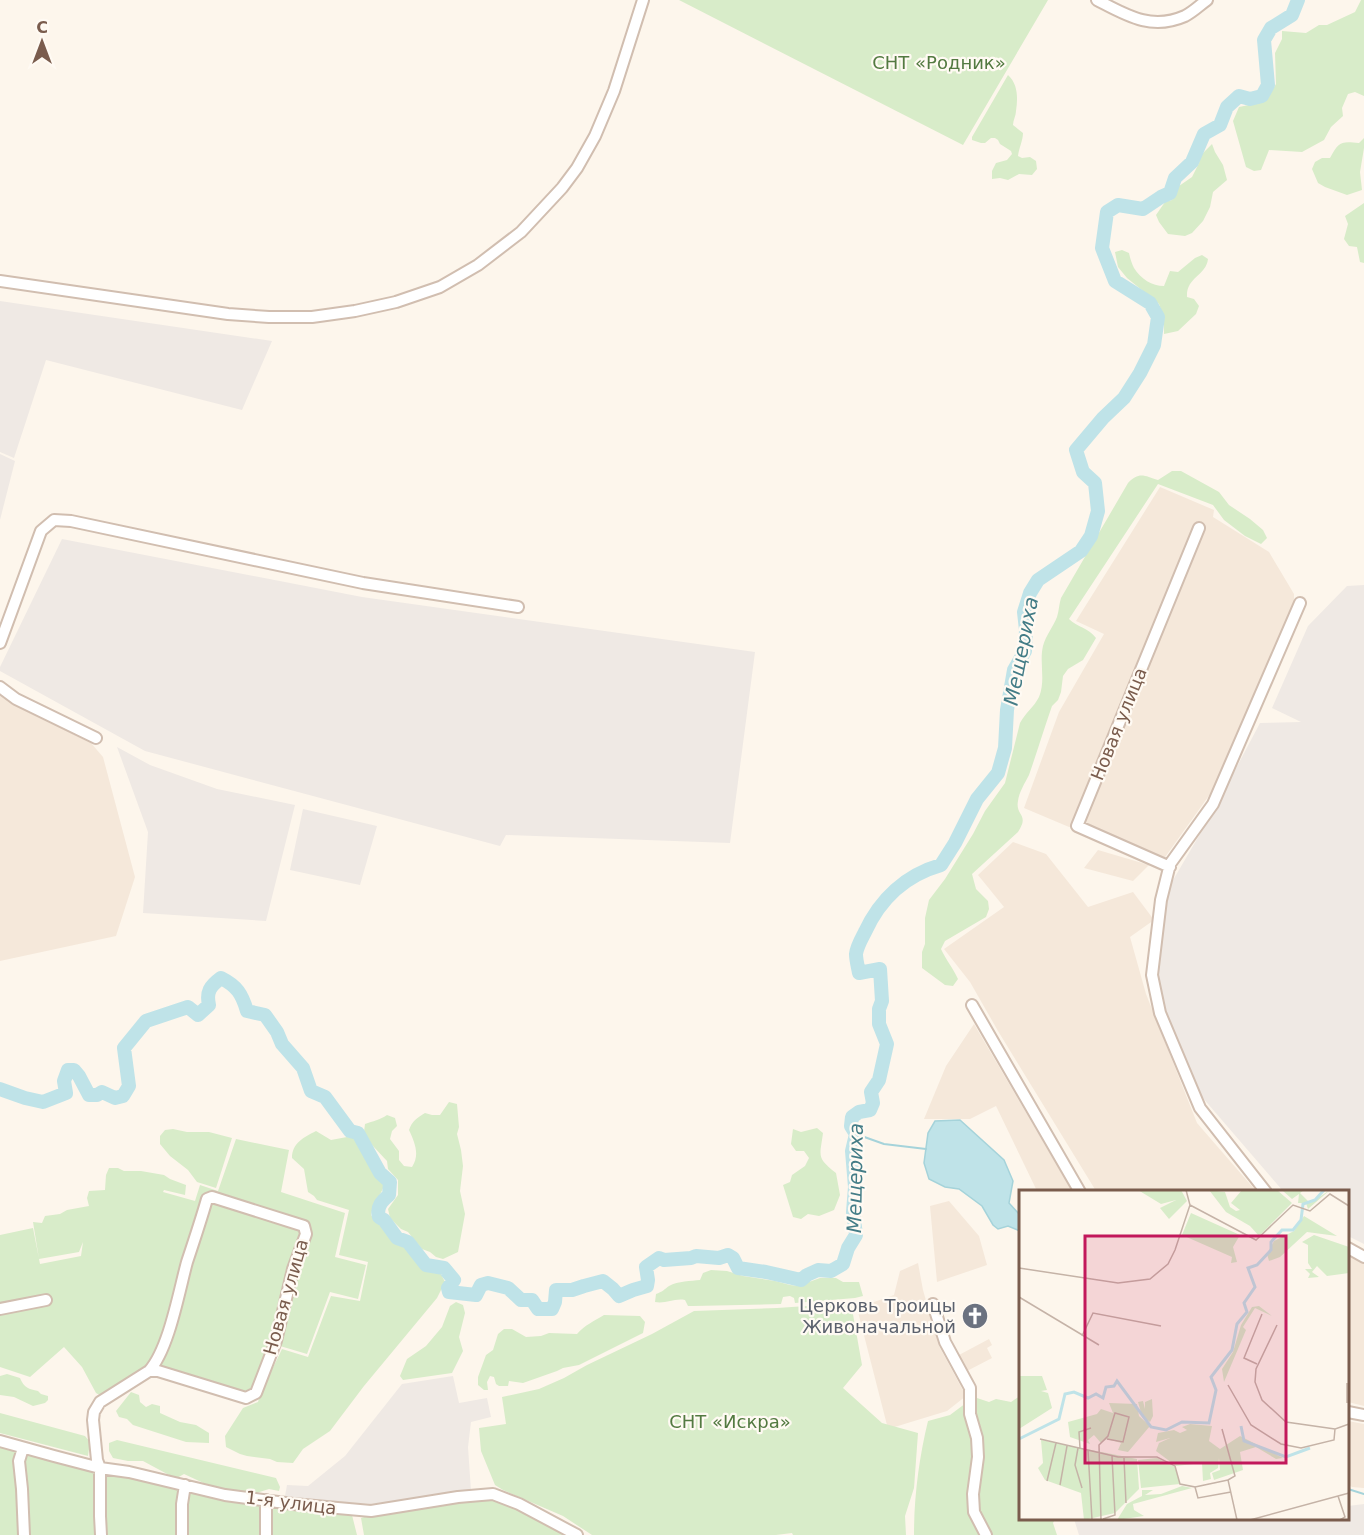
<svg xmlns="http://www.w3.org/2000/svg" width="1364" height="1535" font-family="'DejaVu Sans',sans-serif">
  <style>
    .residential { fill: #f5e8da }
    .industrial { fill: #efe9e4 }
    .green { fill: #d8ecc9 }
    .water { fill: #bfe3e8; stroke: #a5d3da; stroke-width: 1.5 }
    .lines { fill: none; stroke-linecap: round; stroke-linejoin: round }
    .stream { stroke: #a5d3da; stroke-width: 2 }
    .river { stroke: #bfe3e8; stroke-width: 14 }
    .minor-casing { stroke: #d1beb0; stroke-width: 14 }
    .minor { stroke: #fff; stroke-width: 10 }
    .labels { text-anchor: middle; stroke-width: 4.5; stroke-linejoin: round; paint-order: stroke }
    .park-label { font-size: 18px; fill: #537a41; stroke: #fffaf3 }
    .street-label { font-size: 18px; fill: #7a5c4d; stroke: #fffaf3 }
    .worship-label { font-size: 18px; fill: #5b616d; stroke: #fffaf3; text-anchor: end }
    .water-label { font-size: 20px; font-style: italic; fill: #437c86; stroke: #fffaf3 }
    .inset-river { fill: none; stroke: #bfe3e8; stroke-width: 3 }
    .inset-road { fill: none; stroke: #c5b3a7; stroke-width: 1.5 }
    .view { fill: #c2185b; fill-opacity: 0.15; stroke: #c2185b; stroke-width: 3 }
    .inset-edge { fill: none; stroke: #7a5c4d; stroke-width: 3 }
  </style>
  <rect width="100%" height="100%" fill="#fdf6ec"/>
  <path class="residential" d="M 1160,487 L 1214,510 L 1213,517 L 1269,552 L 1294,594 L 1294,601 L 1213,790 L 1163,860 L 1077,826 L 1069,827 L 1024,808 L 1059,712 L 1104,634 L 1076,621 Z
    M 0,695 L 26,711 L 91,743 L 103,757 L 135,877 L 116,936 L 0,961 Z
    M 1013,842 L 1046,854 L 1088,907 L 1133,892 L 1154,920 L 1130,937 L 1146,994 L 1197,1123 L 1256,1191 L 1096,1191 L 998,1031 L 970,982 L 944,949 L 1004,907 L 978,875 Z
    M 1098,850 L 1149,865 L 1133,881 L 1084,868 Z
    M 974,1024 L 1018,1099 L 1072,1191 L 1037,1191 L 996,1106 L 970,1119 L 924,1119 L 946,1066 Z
    M 949,1201 L 979,1236 L 987,1265 L 937,1282 L 930,1206 Z
    M 1348,1254 L 1364,1263 L 1364,1406 L 1348,1402 Z
    M 918,1263 L 923,1290 L 939,1346 L 966,1396 L 947,1411 L 888,1429 L 857,1308 L 894,1295 L 900,1271 Z
    M 989,1339 L 992,1345 L 987,1348 L 992,1358 L 967,1371 L 959,1355 Z
    M 1348,1421 L 1364,1424 L 1364,1488 L 1352,1487 L 1348,1484 Z"/>
  <path class="industrial" d="M 0,301 L 272,341 L 242,410 L 46,360 L 14,458 L 0,452 Z
    M 0,454 L 15,461 L 0,520 Z
    M 62,539 L 362,597 L 755,652 L 730,843 L 506,835 L 500,846 L 145,751 L 0,671 L 0,667 Z
    M 1364,585 L 1364,1244 L 1348,1236 L 1348,1192 L 1283,1191 L 1196,1090 L 1172,1042 L 1156,972 L 1169,887 L 1214,810 L 1260,723 L 1301,722 L 1272,708 L 1308,626 L 1347,586 Z
    M 117,747 L 150,765 L 217,789 L 295,805 L 266,921 L 143,913 L 148,832 Z
    M 303,809 L 377,826 L 360,885 L 290,870 Z
    M 453,1376 L 459,1403 L 487,1398 L 491,1417 L 471,1422 L 468,1447 L 471,1491 L 370,1504 L 302,1499 L 285,1496 L 287,1485 L 308,1486 L 345,1456 L 402,1384 Z
    M 1364,1504 L 1364,1535 L 1079,1535 L 1074,1519 L 1348,1518 L 1348,1506 Z"/>
  <path class="green" d="M 679,0 L 1048,0 L 963,145 Z
    M 1361,0 L 1364,0 L 1364,96 L 1355,92 L 1348,94 L 1342,108 L 1343,116 L 1331,127 L 1324,140 L 1302,152 L 1269,150 L 1261,170 L 1254,171 L 1246,167 L 1233,121 L 1239,107 L 1254,104 L 1272,91 L 1276,84 L 1275,53 L 1282,39 L 1282,31 L 1306,33 L 1319,25 L 1327,25 L 1355,12 Z
    M 1008,75 C 1018,84 1018,98 1016,111 C 1016,116 1013,120 1013,125 L 1023,133 C 1023,140 1019,148 1018,156 L 1022,158 L 1030,157 L 1036,161 L 1037,169 L 1032,175 L 1019,174 L 1008,180 L 1000,178 L 992,179 L 992,171 L 996,163 L 1007,160 L 1012,154 L 1011,151 L 1000,144 L 998,140 L 995,138 L 991,138 L 985,143 L 981,143 L 972,140 L 972,137 Z
    M 1364,138 L 1364,148 L 1360,172 L 1362,190 L 1347,195 L 1325,187 L 1318,183 L 1312,169 L 1315,162 L 1322,158 L 1330,158 C 1339,142 1340,141 1359,143 Z
    M 1212,144 L 1215,152 L 1223,165 L 1227,180 L 1213,192 L 1210,207 L 1203,221 L 1192,233 L 1185,236 L 1168,234 L 1159,222 L 1156,215 L 1165,202 L 1172,200 L 1179,186 L 1192,177 L 1199,163 L 1201,155 Z
    M 1364,203 L 1364,263 L 1360,262 L 1357,247 L 1349,246 L 1344,239 L 1348,224 L 1345,216 Z
    M 1122,250 L 1129,253 C 1130,258 1132,264 1134,268 C 1141,279 1152,286 1164,286 L 1170,271 L 1178,272 L 1195,258 L 1202,255 L 1208,259 C 1206,276 1186,277 1187,297 L 1194,299 L 1199,306 L 1196,314 L 1178,331 L 1164,334 L 1164,318 L 1159,304 L 1127,278 L 1118,267 L 1115,252 Z
    M 1172,471 L 1181,471 L 1219,492 L 1229,505 L 1250,519 L 1263,530 L 1267,538 L 1261,544 L 1245,536 L 1224,520 L 1213,505 L 1158,484 L 1069,619 C 1077,627 1089,628 1096,638 L 1083,660 L 1068,669 L 1063,676 L 1061,692 L 1058,700 L 1052,706 C 1044,729 1037,752 1029,775 C 1025,783 1019,792 1018,801 C 1015,816 1030,814 1018,832 L 972,874 L 976,889 L 988,901 L 989,909 L 986,917 L 945,941 L 941,949 C 946,960 953,968 958,979 L 953,986 L 945,985 L 922,968 L 922,952 L 925,944 L 925,918 L 929,900 L 945,879 L 973,834 L 985,811 L 1005,783 L 1020,723 C 1025,713 1034,707 1039,697 C 1046,680 1039,663 1043,646 C 1046,635 1053,627 1057,617 C 1059,611 1059,604 1061,598 L 1128,483 C 1139,471 1145,476 1158,480 Z
    M 449,1102 L 457,1104 L 459,1127 L 457,1134 L 461,1150 L 463,1166 L 460,1191 L 465,1214 L 458,1252 L 443,1259 L 436,1257 L 430,1252 L 422,1249 L 408,1232 L 401,1229 L 390,1218 L 388,1209 L 398,1195 L 398,1180 L 388,1169 L 387,1161 L 372,1145 L 364,1132 L 365,1124 C 373,1121 380,1120 387,1115 L 395,1118 L 397,1126 L 392,1131 L 390,1139 L 399,1151 L 399,1160 L 404,1166 L 412,1167 C 420,1155 415,1143 409,1130 C 412,1121 417,1118 425,1113 L 432,1115 L 440,1115 Z
    M 817,1128 L 823,1133 C 820,1157 816,1157 836,1173 L 840,1195 L 834,1210 L 819,1216 L 808,1214 L 801,1219 L 793,1217 L 783,1185 L 790,1182 L 792,1175 L 805,1166 L 809,1158 L 804,1151 L 796,1151 L 791,1144 L 793,1129 L 801,1132 Z
    M 173,1129 L 187,1132 L 209,1132 L 232,1138 L 216,1188 L 197,1182 L 188,1170 L 170,1156 L 160,1144 L 160,1136 L 165,1130 Z
    M 316,1131 L 331,1140 L 347,1137 L 355,1138 L 378,1177 L 385,1183 C 381,1196 373,1202 371,1215 L 376,1222 L 383,1224 L 392,1238 L 406,1246 L 423,1268 L 441,1274 L 445,1282 L 437,1298 L 364,1386 L 330,1431 L 303,1449 L 293,1463 L 277,1462 L 270,1459 L 247,1456 L 240,1454 L 226,1447 L 225,1436 L 243,1408 L 258,1402 L 260,1395 L 248,1401 L 152,1371 L 108,1400 L 96,1393 L 82,1367 L 64,1347 L 30,1377 L 0,1367 L 0,1235 L 33,1228 L 40,1264 L 81,1256 L 83,1242 L 79,1252 L 39,1259 L 33,1222 L 42,1223 L 45,1216 L 60,1214 L 67,1210 L 89,1206 L 87,1198 L 89,1191 L 105,1190 L 106,1175 L 109,1168 L 118,1168 L 124,1171 L 141,1171 L 164,1175 L 170,1179 L 186,1185 L 185,1195 L 164,1190 L 163,1192 L 195,1201 L 200,1185 L 218,1191 L 236,1139 L 289,1150 L 281,1192 L 345,1213 L 335,1257 L 366,1265 L 358,1299 L 330,1292 L 307,1354 L 280,1346 L 266,1382 L 282,1349 L 308,1357 L 331,1296 L 360,1301 L 368,1262 L 339,1255 L 349,1210 L 317,1200 L 314,1196 L 308,1192 L 304,1169 L 292,1158 C 292,1143 304,1137 316,1131 Z
    M 711,1270 L 727,1271 L 743,1276 L 775,1281 L 790,1285 L 798,1286 L 820,1278 L 836,1278 L 843,1282 L 859,1282 L 863,1296 L 855,1298 L 795,1303 L 794,1298 L 790,1296 L 783,1297 L 781,1304 L 693,1306 L 688,1306 L 685,1300 C 674,1298 666,1304 655,1302 L 656,1294 C 662,1292 665,1289 669,1286 C 678,1281 691,1281 700,1280 L 703,1273 Z
    M 456,1302 L 463,1305 L 465,1313 L 459,1337 L 463,1351 L 452,1373 L 403,1380 L 400,1376 L 407,1359 L 426,1346 L 442,1327 L 450,1306 Z
    M 851,1303 L 862,1365 L 843,1388 L 882,1423 L 918,1433 L 914,1488 L 905,1516 L 906,1535 L 793,1535 L 792,1533 L 776,1535 L 592,1535 L 563,1516 L 503,1490 L 495,1485 L 481,1451 L 479,1428 L 506,1424 L 502,1397 L 539,1389 L 564,1378 L 587,1365 L 652,1334 L 694,1311 L 777,1308 Z
    M 604,1315 L 640,1316 L 645,1322 L 643,1333 L 579,1365 L 563,1368 L 557,1371 L 523,1383 L 509,1381 L 508,1386 L 499,1386 L 496,1384 L 494,1377 L 490,1376 L 487,1382 L 488,1390 L 484,1390 L 478,1385 L 478,1377 L 486,1355 L 493,1350 L 498,1334 L 504,1329 L 512,1329 L 526,1337 L 541,1336 L 549,1333 L 577,1334 C 585,1325 594,1321 604,1315 Z
    M 7,1374 L 20,1378 C 24,1388 29,1389 38,1391 L 41,1394 L 48,1396 L 48,1400 L 45,1403 L 33,1406 L 14,1397 L 0,1395 L 0,1376 Z
    M 131,1392 L 139,1395 L 140,1402 L 146,1407 L 152,1404 L 160,1406 L 160,1413 L 180,1422 L 196,1425 L 209,1433 L 209,1443 L 186,1442 L 133,1425 L 127,1419 L 119,1417 L 116,1411 Z
    M 1020,1396 L 1020,1518 L 1055,1519 L 1053,1523 L 1057,1535 L 914,1535 C 914,1497 919,1458 928,1421 L 950,1415 L 974,1397 L 989,1402 L 996,1399 L 1011,1402 Z
    M 0,1413 L 85,1436 L 90,1442 L 88,1456 L 0,1433 Z
    M 117,1440 L 276,1478 L 280,1487 L 279,1491 L 269,1489 L 253,1494 L 212,1487 L 184,1474 L 177,1478 L 169,1475 L 143,1461 L 128,1461 L 113,1458 L 109,1451 L 109,1443 Z
    M 0,1445 L 106,1471 L 351,1511 L 357,1535 L 0,1535 Z
    M 489,1499 C 516,1503 546,1522 570,1535 L 364,1535 L 361,1518 L 371,1515 Z"/>
  <path class="water" d="M 960,1120 L 1004,1160 L 1013,1181 L 1009,1203 L 1020,1215 L 1020,1231 L 1008,1226 L 998,1229 L 993,1225 L 982,1206 L 959,1189 L 945,1187 L 929,1179 L 924,1163 L 928,1133 L 935,1121 Z"/>
  <g class="lines">
    <path class="stream" d="M 856,1134 L 884,1144 L 926,1149
      M 1348,1489 L 1364,1494"/>
    <path class="river" d="M 0,1089 L 25,1098 L 43,1102 L 66,1093 L 64,1081 L 68,1070 L 74,1070 L 79,1076 L 89,1095 L 97,1095 L 102,1092 L 115,1098 L 123,1096 L 129,1086 L 124,1048 L 146,1021 L 188,1007 L 198,1015 L 209,1005 C 206,992 210,986 221,978 C 237,986 242,994 247,1011 L 265,1015 L 277,1032 L 282,1044 L 303,1068 L 311,1091 L 325,1097 L 350,1131 L 358,1133 L 380,1173 L 390,1182 L 389,1195 C 382,1201 376,1207 379,1217 L 384,1220 L 397,1238 L 408,1242 L 426,1265 L 444,1268 L 454,1280 L 448,1288 L 449,1292 L 476,1295 L 481,1285 L 488,1283 L 508,1288 L 521,1300 L 532,1300 L 538,1309 L 552,1309 L 555,1302 L 556,1290 L 572,1290 L 584,1286 L 603,1281 L 613,1289 L 619,1296 L 633,1290 L 647,1286 L 648,1280 L 646,1267 L 659,1258 L 664,1260 L 691,1258 L 696,1256 L 719,1258 L 728,1255 L 733,1258 L 738,1268 L 766,1272 L 801,1280 L 807,1275 L 818,1270 L 831,1271 L 843,1264 L 848,1248 L 856,1235 L 853,1212 L 855,1187 L 852,1151 L 856,1134 L 851,1126 L 852,1117 L 859,1112 L 870,1110 L 873,1103 L 871,1092 L 879,1080 L 887,1044 L 879,1024 L 879,1009 L 882,1001 L 880,969 L 859,973 C 858,967 856,960 856,954 C 857,946 862,938 865,932 C 880,899 906,875 941,865 L 955,843 L 977,799 L 998,773 L 1005,748 L 1007,710 L 1014,670 L 1025,651 L 1026,630 L 1024,612 L 1030,593 L 1038,580 L 1081,551 L 1091,536 L 1098,511 L 1095,483 L 1083,472 L 1076,450 L 1103,418 L 1124,398 L 1140,373 L 1154,345 L 1158,317 L 1150,303 L 1115,281 L 1102,248 L 1107,212 L 1118,205 L 1143,209 L 1161,197 L 1170,193 L 1175,178 L 1192,162 L 1204,134 L 1220,125 L 1227,107 L 1239,96 L 1250,99 L 1262,96 L 1268,85 L 1264,40 L 1271,28 L 1292,15 L 1298,0"/>
    <defs>
      <path id="minor" d="M 1097,0 C 1126,15 1151,31 1185,16 C 1193,12 1200,5 1207,0
        M 0,281 L 228,314 L 269,317 L 312,317 L 355,311 L 396,302 L 440,287 L 478,265 L 521,232 L 562,188 L 577,168 L 595,136 L 614,91 L 643,0
        M 0,643 L 41,531 L 54,520 L 71,521 L 363,583 L 518,607
        M 0,687 L 16,699 L 96,738
        M 1170,867 L 1077,826 L 1199,528
        M 972,1005 L 1080,1192
        M 1266,1192 L 1200,1108 L 1160,1013 L 1152,975 L 1161,900 L 1170,864 L 1213,804 L 1300,603
        M 1348,1248 L 1364,1257
        M 933,1304 L 945,1342 L 970,1388 L 970,1414 L 977,1438 L 978,1457 L 973,1494 L 974,1512 L 986,1535
        M 0,1309 L 46,1300
        M 1348,1412 L 1364,1415
        M 0,1441 L 54,1456 L 100,1468 L 129,1472 L 225,1495 L 293,1504 L 371,1511 L 458,1497 L 493,1494 L 519,1504 L 577,1535
        M 23,1448 L 19,1461 L 22,1489 L 24,1535
        M 266,1500 L 266,1535
        M 101,1535 L 100,1516 L 100,1468 L 97,1460 L 93,1420 L 94,1412 L 100,1402 L 149,1371 C 169,1349 179,1291 187,1262 C 194,1241 201,1220 207,1199 L 212,1197 L 304,1226 L 306,1234 L 293,1269 L 276,1341 L 256,1393 L 246,1398 L 158,1371 L 149,1371
        M 182,1535 L 182,1504 L 185,1485"/>
    </defs>
    <use href="#minor" class="minor-casing"/>
    <use href="#minor" class="minor"/>
  </g>
  <defs>
    <symbol id="church-disc" viewBox="-11 -11 22 22"><circle r="9.5" fill="#6b7280" stroke="#fffaf3"/><path d="M-1.2-6h2.4v3.5h3.3v2.4h-3.3V6h-2.4V-.1h-3.3v-2.4h3.3Z" fill="#fff"/></symbol>
  </defs>
  <g fill-rule="evenodd">
    <use href="#church-disc" x="960" y="1301" width="30" height="30"/>
  </g>
  <g class="labels">
    <g class="park-label">
      <text x="939" y="69">СНТ «Родник»</text>
      <text x="730" y="1428">СНТ «Искра»</text>
    </g>
    <g class="street-label">
      <text transform="translate(1119 724) rotate(-68)" y="6">Новая улица</text>
      <text transform="translate(286 1297) rotate(-74)" y="6">Новая улица</text>
      <text transform="translate(291 1503) rotate(7)" y="6">1-я улица</text>
    </g>
    <g class="worship-label">
      <text x="956" y="1312">Церковь Троицы<tspan x="956" dy="21">Живоначальной</tspan></text>
    </g>
    <g class="water-label">
      <text transform="translate(1021 651) rotate(-79)" y="7">Мещериха</text>
      <text transform="translate(855 1178) rotate(-89)" y="7">Мещериха</text>
    </g>
  </g>
  <g transform="translate(1019 1190)">
    <rect width="330" height="330" fill="#fdf6ec"/>
    <path d="M 119,0 L 162,0 L 168,11 L 150,29 L 141,18 L 157,10 L 142,14 ZM 190,0 L 206,2 L 211,17 L 217,21 L 221,20 L 212,13 L 223,0 L 258,0 L 273,13 L 240,46 L 231,36 L 207,22 ZM 285,0 L 281,3 L 291,13 L 311,0 L 289,19 L 287,13 L 279,13 L 280,4 L 273,9 L 264,1 ZM 172,23 L 221,45 L 214,57 L 218,72 L 212,73 L 213,67 L 163,45 ZM 285,26 L 318,46 L 288,42 L 261,67 L 250,71 L 248,64 L 255,51 L 275,41 ZM 295,45 L 330,57 L 330,83 L 308,86 L 298,76 L 293,82 L 300,87 L 289,88 L 291,84 L 286,79 L 293,79 L 289,73 L 289,55 L 283,52 ZM 240,116 L 253,126 L 236,118 L 224,137 L 227,140 L 205,192 L 203,179 L 214,162 L 222,135 L 233,117 ZM 0,186 L 23,186 L 28,200 L 22,201 L 29,203 L 33,218 L 0,239 ZM 133,209 L 134,226 L 131,232 L 123,226 L 119,212 L 124,211 L 126,219 L 126,212 ZM 90,213 L 118,214 L 120,226 L 131,236 L 109,262 L 99,260 L 102,253 L 88,249 L 82,253 L 75,245 L 69,250 L 71,254 L 51,247 L 49,232 L 78,224 L 82,219 L 94,223 ZM 171,234 L 193,236 L 190,251 L 201,259 L 221,246 L 264,268 L 257,269 L 237,257 L 221,262 L 224,280 L 195,290 L 193,283 L 201,280 L 200,268 L 199,278 L 191,283 L 192,289 L 184,291 L 183,273 L 157,276 L 137,261 L 140,253 L 151,248 L 137,252 L 139,243 L 155,240 L 161,243 L 168,240 L 163,237 ZM 22,250 L 118,269 L 120,299 L 96,323 L 65,330 L 62,303 L 26,290 L 19,278 L 24,273 ZM 138,268 L 156,277 L 161,294 L 122,298 L 119,270 ZM 163,296 L 173,298 L 114,314 L 115,320 L 125,326 L 98,330 L 108,314 L 123,306 L 123,300 L 134,300 L 126,305 L 142,304 Z" fill="#d8ecc9"/>
    <path class="inset-river" d="M 222,236 L 225,251 L 267,267 L 291,258M 0,249 L 40,229 L 46,204 L 55,202 L 69,208 L 77,204 L 84,208 L 87,197 L 95,196 L 98,191 L 132,237 L 147,240 L 163,232 L 190,233 L 197,200 L 192,187 L 213,160 L 218,134 L 228,122 L 225,113 L 236,97 L 229,78 L 238,75 L 252,60 L 252,52 L 263,40 L 274,40 L 282,30 L 284,14 L 296,10 L 305,0"/>
    <path class="inset-road" d="M 171,15 L 237,50 L 274,15 L 291,21 L 311,4 L 330,16M 0,78 L 99,93 L 131,89 L 149,74 L 156,60 L 171,15 L 167,0M 0,107 L 80,155M 258,135 L 237,179 L 236,192 L 243,210 L 267,232 L 316,239M 63,146 L 74,123 L 142,136M 238,174 L 225,168 L 243,124M 330,183 L 330,223M 209,195 L 232,235 L 262,254 L 282,258 L 315,250 L 316,239 L 330,234M 328,213 L 328,193M 203,239 L 216,286 L 209,290 L 218,330M 21,249 L 99,267 L 138,267 L 156,276 L 161,294 L 176,297 L 179,308 L 212,302M 59,258 L 56,275 L 63,298M 61,258 L 60,242 L 72,238M 69,260 L 73,330M 105,268 L 107,313M 28,291 L 37,253M 41,295 L 48,256M 176,297 L 209,290M 319,306 L 326,327 L 321,330M 84,329 L 96,325 L 93,266M 82,330 L 80,255 L 89,246 L 96,223 L 110,227 L 104,252 L 88,249M 231,330 L 330,303"/>
    <path class="view" d="M 66,46 L 267,46 L 267,273 L 66,273 Z"/>
    <rect width="330" height="330" class="inset-edge"/>
  </g>
  <g transform="translate(42 42)" stroke="#fffaf3" stroke-width="4.5" paint-order="stroke">
  <path d="M0-4.5L10 22L0 15L-10 22Z" fill="#7a5c4d"/>
  <text y="-9" font-size="16" font-weight="bold" text-anchor="middle" fill="#7a5c4d">С</text>
  </g>
</svg>
